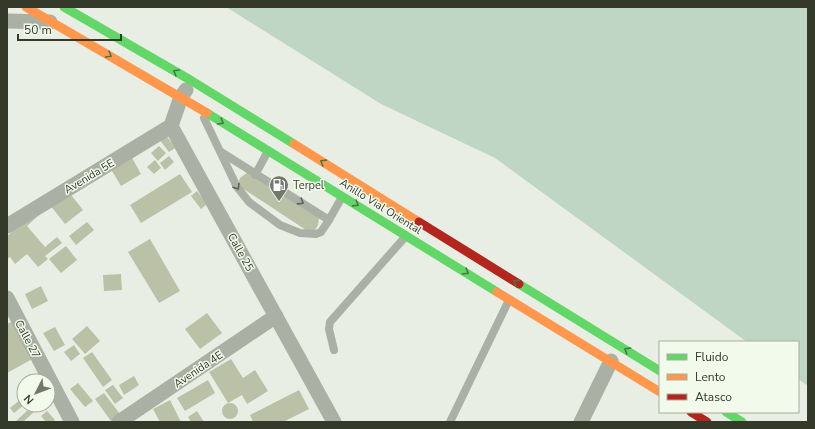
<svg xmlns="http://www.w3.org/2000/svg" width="815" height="429" font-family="'Nunito Sans',sans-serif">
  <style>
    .green { fill: #c0d6c4 }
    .building { fill: #bac1a6 }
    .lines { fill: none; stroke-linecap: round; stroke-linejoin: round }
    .lane { stroke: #abb0a5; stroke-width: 8 }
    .street { stroke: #abb0a5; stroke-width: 15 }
    .fast { stroke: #63d668; stroke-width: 9 }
    .slow { stroke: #ff974d; stroke-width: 9 }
    .jam { stroke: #b3261e; stroke-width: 9 }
    .oneway { stroke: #477843 }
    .oneway2 { stroke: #5e6355 }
    .labels { text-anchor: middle; stroke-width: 3; stroke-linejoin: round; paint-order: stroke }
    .street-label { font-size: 11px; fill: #34392a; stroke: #f2faec }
    .poi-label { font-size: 11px; fill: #34392a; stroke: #f2faec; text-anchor: start }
  </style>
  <rect width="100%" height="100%" fill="#e9eee4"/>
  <path class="green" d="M 226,7 L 808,7 L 808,386 L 798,379 L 798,342 L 747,342 L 495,158 L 381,104 Z"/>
  <path class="building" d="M 166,135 L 175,148 L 169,152 L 159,139 Z
    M 159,146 L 166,153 L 158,161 L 151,153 Z
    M 130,154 L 141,174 L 121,186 L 109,166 Z
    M 169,156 L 174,162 L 165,170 L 160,163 Z
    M 155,160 L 161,168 L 154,174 L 147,167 Z
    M 248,172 L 319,218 L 318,225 L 315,230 L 309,232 L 239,186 L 238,184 L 240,178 Z
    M 180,174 L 192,192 L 141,223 L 130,205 Z
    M 68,191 L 83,210 L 65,224 L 50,205 Z
    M 197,191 L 207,204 L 201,209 L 191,196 Z
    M 38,210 L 41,213 L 27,226 L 45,247 L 57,237 L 62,243 L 45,256 L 48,259 L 38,267 L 27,254 L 15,264 L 10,257 L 7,259 L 7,236 Z
    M 87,222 L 94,230 L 76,245 L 69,236 Z
    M 150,239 L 180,291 L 159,303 L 128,252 Z
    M 66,246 L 77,260 L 61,273 L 49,259 Z
    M 121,274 L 122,290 L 104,291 L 103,275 Z
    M 41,286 L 48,301 L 32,309 L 25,294 Z
    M 207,313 L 222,333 L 200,349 L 185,329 Z
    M 15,320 L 36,357 L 7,373 L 7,324 Z
    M 87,326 L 100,341 L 85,354 L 72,339 Z
    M 55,327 L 65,345 L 54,351 L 43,333 Z
    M 74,345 L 80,354 L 71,361 L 64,352 Z
    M 92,352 L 112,380 L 103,387 L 83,358 Z
    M 231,359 L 243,378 L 255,370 L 268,391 L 247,404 L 242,395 L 228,403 L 209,372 Z
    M 30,374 L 36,381 L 24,381 L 24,384 L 22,381 Z
    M 134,376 L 139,385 L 124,395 L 119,385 Z
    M 208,380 L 215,393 L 185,411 L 177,398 Z
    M 78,383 L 93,401 L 85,407 L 70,389 Z
    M 113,385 L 123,398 L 115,404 L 105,390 Z
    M 299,390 L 309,409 L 283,422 L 253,422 L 250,415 Z
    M 104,393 L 120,414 L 111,421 L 95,399 Z
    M 20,400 L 24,405 L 14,413 L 10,408 Z
    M 170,400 L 181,422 L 160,422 L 153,409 Z
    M222 411a8 8 0 1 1 16 0a8 8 0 1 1-16 0Z
    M 30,408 L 34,412 L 23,422 L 17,422 L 16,421 Z
    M 47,411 L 55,420 L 52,422 L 46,422 L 41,416 Z
    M 197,411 L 204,422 L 191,422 L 188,417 Z"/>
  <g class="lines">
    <path class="lane" d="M 204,118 L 237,187 L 249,202 L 280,225 L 300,233 L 316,234 L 321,232 L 329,220 L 342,197
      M 221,152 L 329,220
      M 255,175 L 268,151
      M 334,350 L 329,329 L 330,322 L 406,236
      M 450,422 L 509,300"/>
    <path class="street" d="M 7,21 L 50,22
      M 186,90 L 181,97 L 171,126 L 334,422
      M 7,226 L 171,126
      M 7,298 L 72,422
      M 119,422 L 276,316
      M 581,422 L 611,361"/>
    <path class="fast" d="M 64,7 L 192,81 L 294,144
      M 207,113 L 497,292
      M 519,284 L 660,371
      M 726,412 L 742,422"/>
    <path class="slow" d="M 26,7 L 207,113
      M 294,144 L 419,222
      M 497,292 L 660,392"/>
    <path class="jam" d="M 419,222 L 519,284
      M 691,412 L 707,422"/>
  </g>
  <defs><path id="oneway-chevron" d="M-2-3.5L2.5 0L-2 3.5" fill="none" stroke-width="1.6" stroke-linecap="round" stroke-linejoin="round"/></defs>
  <g class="oneway">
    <use href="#oneway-chevron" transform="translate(109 55) rotate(30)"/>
    <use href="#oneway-chevron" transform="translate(176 72) rotate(-150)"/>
    <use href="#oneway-chevron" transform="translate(221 122) rotate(31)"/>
    <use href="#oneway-chevron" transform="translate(323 162) rotate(-148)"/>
    <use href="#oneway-chevron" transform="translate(356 204) rotate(32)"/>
    <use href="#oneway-chevron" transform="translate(466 272) rotate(31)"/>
    <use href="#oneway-chevron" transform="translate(516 282) rotate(-148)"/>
    <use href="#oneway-chevron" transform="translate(627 350) rotate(-148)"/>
  </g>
  <g class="oneway2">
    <use href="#oneway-chevron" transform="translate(237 187) rotate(58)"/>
    <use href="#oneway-chevron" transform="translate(301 202) rotate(32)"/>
  </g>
  <defs>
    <symbol id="fuel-pin" viewBox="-11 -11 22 30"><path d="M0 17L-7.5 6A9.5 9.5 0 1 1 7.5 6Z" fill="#73786b" stroke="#f2faec"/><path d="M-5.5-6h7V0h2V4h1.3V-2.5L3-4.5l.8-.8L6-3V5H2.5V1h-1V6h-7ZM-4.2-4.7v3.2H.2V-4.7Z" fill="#fff"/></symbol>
  </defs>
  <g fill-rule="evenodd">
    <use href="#fuel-pin" x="268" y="174" width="22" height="30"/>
  </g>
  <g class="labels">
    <g class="street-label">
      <text transform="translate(89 176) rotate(-31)" y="4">Avenida 5E</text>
      <text transform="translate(381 206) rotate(32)" y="4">Anillo Vial Oriental</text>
      <text transform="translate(241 252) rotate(61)" y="4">Calle 25</text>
      <text transform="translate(28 339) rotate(62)" y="4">Calle 27</text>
      <text transform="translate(198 369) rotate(-34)" y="4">Avenida 4E</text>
    </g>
    <g class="poi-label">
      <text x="293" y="189">Terpel</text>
    </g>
  </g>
  <rect width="815" height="429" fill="none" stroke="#34392a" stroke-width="16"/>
  <rect x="659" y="341" width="140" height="72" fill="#f2faec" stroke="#a6ad9e"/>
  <rect x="667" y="354" width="20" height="6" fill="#63d668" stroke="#a6ad9e"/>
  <text x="695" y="361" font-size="12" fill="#34392a">Fluido</text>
  <rect x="667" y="374" width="20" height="6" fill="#ff974d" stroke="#a6ad9e"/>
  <text x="695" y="381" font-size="12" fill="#34392a">Lento</text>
  <rect x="667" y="394" width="20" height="6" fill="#b3261e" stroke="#a6ad9e"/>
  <text x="695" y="401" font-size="12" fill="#34392a">Atasco</text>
  <g transform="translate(36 393) rotate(228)"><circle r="19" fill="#f2faec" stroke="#a6ad9e"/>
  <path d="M0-3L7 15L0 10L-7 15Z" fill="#73786b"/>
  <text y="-6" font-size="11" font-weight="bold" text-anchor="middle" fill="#34392a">N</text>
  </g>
  <path d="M18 34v6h103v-6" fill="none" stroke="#34392a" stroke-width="2"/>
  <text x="24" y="34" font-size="12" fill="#34392a" stroke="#f2faec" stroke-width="3" paint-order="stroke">50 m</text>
</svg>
